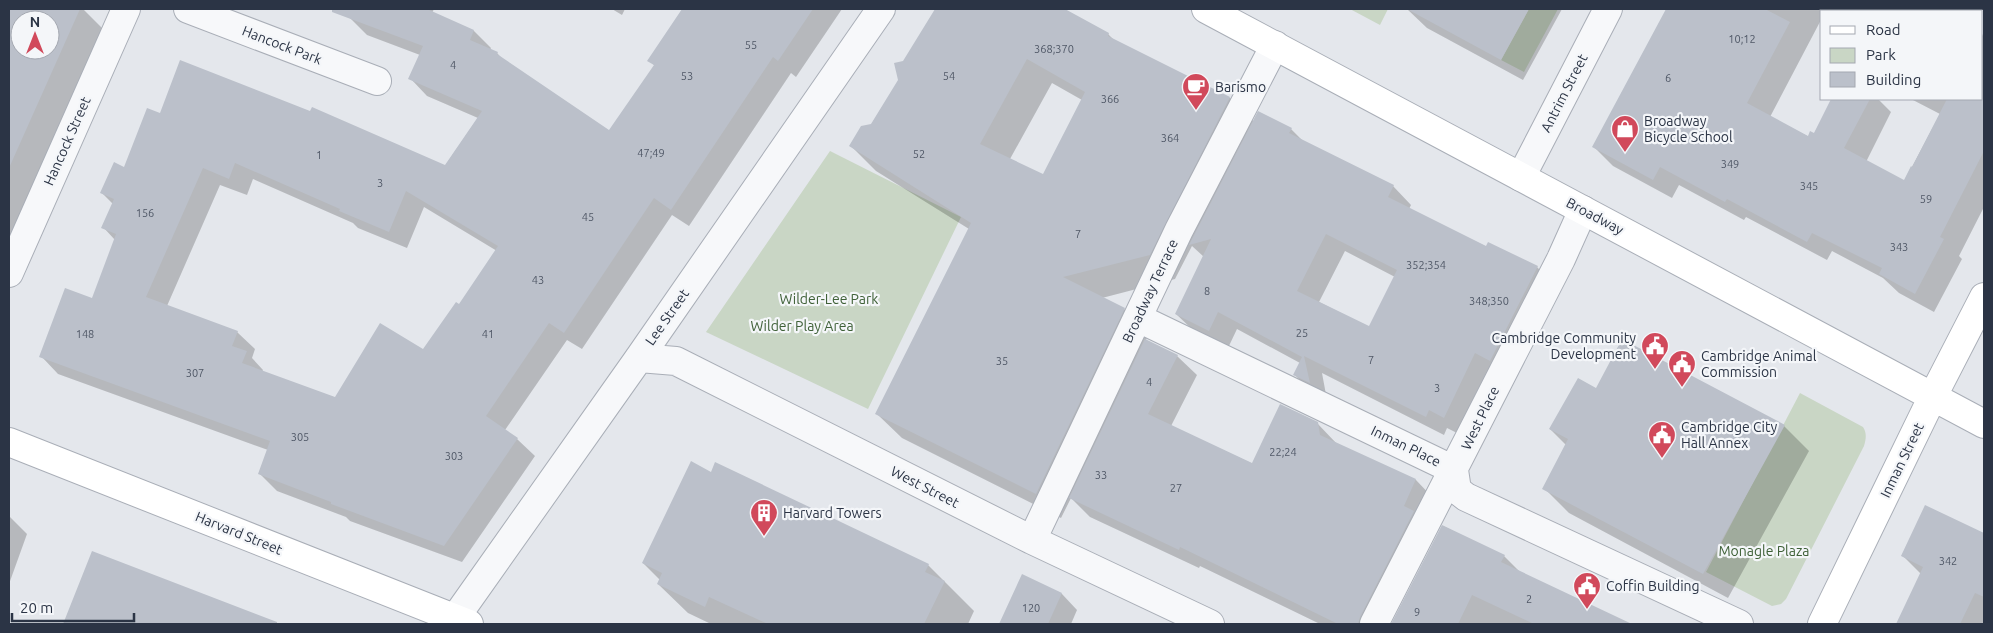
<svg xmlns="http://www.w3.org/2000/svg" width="1993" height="633" font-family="Ubuntu,sans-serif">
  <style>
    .green { fill: #c9d6c5 }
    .shadow { fill: #0003; fill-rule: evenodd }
    .building { fill: #bbc0ca; fill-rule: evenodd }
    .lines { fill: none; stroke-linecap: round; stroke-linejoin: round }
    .street-casing { stroke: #a9aeb7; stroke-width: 30 }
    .secondary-casing { stroke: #a9aeb7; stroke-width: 30 }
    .street { stroke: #f7f8fa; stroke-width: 28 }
    .secondary { stroke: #fff; stroke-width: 28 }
    .labels { text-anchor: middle; stroke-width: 4.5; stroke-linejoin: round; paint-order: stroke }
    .number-label { font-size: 11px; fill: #4f5766 }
    .street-label { font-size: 14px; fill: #2b3445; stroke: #f4f6f9 }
    .poi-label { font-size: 14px; fill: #2b3445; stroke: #f4f6f9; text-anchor: start }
    .park-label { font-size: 14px; fill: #3f6138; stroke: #f4f6f9 }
  </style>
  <rect width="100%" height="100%" fill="#e4e7ec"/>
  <path class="green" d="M 1350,9 L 1388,9 L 1380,25 Z
    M 1529,9 L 1558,9 L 1524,72 L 1501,60 Z
    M 830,151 L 961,217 L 868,409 L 706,332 Z
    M 1800,393 L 1863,427 C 1867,433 1866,439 1864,446 L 1786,599 L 1781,604 L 1772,606 L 1706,572 Z"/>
  <path class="shadow" d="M 9,9 L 83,9 L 105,31 L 9,246 ZM 20,20 L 50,20 L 50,50 L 20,50 Z
    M 335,9 L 434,9 L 432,13 L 474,31 L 491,48 L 490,50 L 497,53 L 506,63 L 609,132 L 655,66 L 649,60 L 684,9 L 842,9 L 796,77 L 791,73 L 689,226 L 672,215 L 582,349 L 567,340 L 505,430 L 517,439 L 535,456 L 462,562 L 350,521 L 346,517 L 277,491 L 259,473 L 268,450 L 58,374 L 41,356 L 93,299 L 115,240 L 103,227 L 113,204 L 102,193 L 125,169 L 161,114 L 445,166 L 478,118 L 427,96 L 410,78 L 420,55 L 367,35 L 350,18 L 351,16 ZM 253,179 L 353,223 L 358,228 L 407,248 L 424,207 L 497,251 L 460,306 L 423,351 L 336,398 L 262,372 L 263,370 L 252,358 L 255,349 L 237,332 L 167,306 L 220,185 L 247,195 Z
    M 612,9 L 625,9 L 622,15 Z
    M 936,9 L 1062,9 L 1108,34 L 1115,41 L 1230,98 L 1254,122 L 1291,129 L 1303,141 L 1393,186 L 1411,205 L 1409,209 L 1487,247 L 1537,267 L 1555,286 L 1463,436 L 1447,428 L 1444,435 L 1322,373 L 1327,400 L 1313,394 L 1295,375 L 1300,363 L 1237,329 L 1228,348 L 1195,332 L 1176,314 L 1204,257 L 1192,246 L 1175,279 L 1102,298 L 1124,309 L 1149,333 L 1146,340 L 1177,356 L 1197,375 L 1171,426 L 1253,464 L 1317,423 L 1337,444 L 1416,480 L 1435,500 L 1386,624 L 1320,624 L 1200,566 L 1199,568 L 1090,517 L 1071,498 L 1061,518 L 902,438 L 877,414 L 969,229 L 876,171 L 851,146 L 871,125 L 899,80 L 904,62 ZM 1052,83 L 1082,100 L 1044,176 L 1010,159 ZM 1345,251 L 1395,277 L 1370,328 L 1319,302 Z
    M 1407,9 L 1562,9 L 1523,80 L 1427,28 Z
    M 1667,9 L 1827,9 L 1825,11 L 1822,11 L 1822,18 L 1770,117 L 1809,137 L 1814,134 L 1833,99 L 1878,99 L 1891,112 L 1866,162 L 1904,182 L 1940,114 L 1911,99 L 1982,99 L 1982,36 L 1984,31 L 1984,207 L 1959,256 L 1962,259 L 1934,312 L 1899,293 L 1883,278 L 1832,251 L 1827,260 L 1746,217 L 1744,220 L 1679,185 L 1672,198 L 1613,166 L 1594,147 Z
    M 1596,390 L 1784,426 L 1809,451 L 1728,598 L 1569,513 L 1544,488 L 1566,445 L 1550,429 Z
    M 711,473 L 928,565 L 974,611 L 968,624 L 711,624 L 688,613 L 658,584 L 660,580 L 643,563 Z
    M 1926,507 L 1984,535 L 1984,624 L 1904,624 L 1900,620 L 1921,574 L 1903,556 Z
    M 9,516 L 27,534 L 9,584 Z
    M 1443,526 L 1504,556 L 1521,573 L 1630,624 L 1393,624 Z
    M 93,553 L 280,624 L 64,624 Z
    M 1023,576 L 1062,594 L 1077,610 L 1071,624 L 1000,624 Z"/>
  <path class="building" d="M 9,9 L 80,9 L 9,168 ZM 20,20 L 50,20 L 50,50 L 20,50 Z
    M 332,9 L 427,9 L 474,30 L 470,40 L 498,52 L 497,54 L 609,130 L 654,65 L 647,61 L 682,9 L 813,9 L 778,61 L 773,57 L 671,210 L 654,198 L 564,333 L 549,323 L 486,416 L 518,438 L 444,546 L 331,504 L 331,502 L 258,474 L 270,441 L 39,357 L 65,288 L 92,298 L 116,234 L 101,228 L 114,199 L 100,193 L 114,162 L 124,167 L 147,108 L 160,113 L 180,60 L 310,111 L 312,107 L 445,165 L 482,111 L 408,79 L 423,46 L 332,12 ZM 235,163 L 340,209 L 339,211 L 389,232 L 406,191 L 498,246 L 459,304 L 456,302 L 423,349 L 380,323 L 335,397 L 242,363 L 247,351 L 232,346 L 238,331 L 146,297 L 203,168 L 229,179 Z
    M 935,9 L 1065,9 L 1109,33 L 1108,36 L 1230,97 L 1150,255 L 1063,277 L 1125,308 L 1036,494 L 875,414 L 971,223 L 849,146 L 861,126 L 871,124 L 898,80 L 894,63 L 903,61 ZM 1027,59 L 1085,92 L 1043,174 L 980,144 Z
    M 1407,9 L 1529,9 L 1501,60 Z
    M 1666,9 L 1765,9 L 1790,22 L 1747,103 L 1808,136 L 1810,131 L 1814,133 L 1831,99 L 1870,99 L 1844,148 L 1904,180 L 1911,166 L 1912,167 L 1947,99 L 1984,99 L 1984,151 L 1940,237 L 1944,239 L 1915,294 L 1879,274 L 1882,268 L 1812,233 L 1807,242 L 1727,199 L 1725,202 L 1660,167 L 1653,180 L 1592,147 Z
    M 1258,111 L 1292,128 L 1289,133 L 1394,185 L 1388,197 L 1486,246 L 1488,242 L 1538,266 L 1490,361 L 1475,353 L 1444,418 L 1429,410 L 1426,417 L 1304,356 L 1310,383 L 1293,375 L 1302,357 L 1218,312 L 1209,331 L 1175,314 L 1211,239 L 1189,245 ZM 1326,234 L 1397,270 L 1369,326 L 1297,291 Z
    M 1145,339 L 1178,355 L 1148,414 L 1252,463 L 1280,404 L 1318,422 L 1320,435 L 1416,479 L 1404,506 L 1414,511 L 1360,617 L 1358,624 L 1338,624 L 1180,547 L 1179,550 L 1069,498 Z
    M 1622,339 L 1785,425 L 1703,574 L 1542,489 L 1568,439 L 1549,429 L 1578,378 L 1596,388 Z
    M 691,461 L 711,472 L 715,462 L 929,564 L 925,572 L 945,581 L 924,624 L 768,624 L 709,597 L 705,607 L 657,584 L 662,573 L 642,563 Z
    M 1925,505 L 1984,533 L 1984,597 L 1975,593 L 1960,624 L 1896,624 L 1923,567 L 1901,556 Z
    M 1442,525 L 1505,555 L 1501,562 L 1632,624 L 1534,624 L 1472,595 L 1458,624 L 1391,624 Z
    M 92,551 L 277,622 L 277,624 L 63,624 Z
    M 1022,574 L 1062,593 L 1048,624 L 999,624 Z"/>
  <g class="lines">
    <defs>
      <path id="street" d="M 188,9 L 377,81
        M 1521,177 L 1608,9
        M 9,273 L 126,9
        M 1138,318 L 1454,470 L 1457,490 L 1466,497 L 1739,624
        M 639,358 L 676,361 L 1032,540 L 1210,624
        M 1032,540 L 1179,230 L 1275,45
        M 451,624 L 639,358 L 881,9
        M 1374,624 L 1561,259 L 1583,210"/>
      <path id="secondary" d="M 1206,9 L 1984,424
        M 9,442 L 469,624
        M 1822,624 L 1933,396 L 1984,297"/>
    </defs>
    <use href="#street" class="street-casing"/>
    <use href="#secondary" class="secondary-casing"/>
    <use href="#street" class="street"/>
    <use href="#secondary" class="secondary"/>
  </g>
  <defs>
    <symbol id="cafe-pin" viewBox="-11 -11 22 30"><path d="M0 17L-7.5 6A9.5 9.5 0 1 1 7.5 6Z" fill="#d1495b" stroke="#f4f6f9"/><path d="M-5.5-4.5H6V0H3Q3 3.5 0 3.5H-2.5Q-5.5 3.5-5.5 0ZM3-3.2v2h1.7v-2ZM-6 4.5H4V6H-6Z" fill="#fff"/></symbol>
    <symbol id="shop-pin" viewBox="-11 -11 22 30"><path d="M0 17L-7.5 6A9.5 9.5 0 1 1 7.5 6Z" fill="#d1495b" stroke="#f4f6f9"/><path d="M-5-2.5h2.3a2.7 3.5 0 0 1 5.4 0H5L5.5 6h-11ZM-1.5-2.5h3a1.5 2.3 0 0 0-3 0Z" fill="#fff"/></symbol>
    <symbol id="civic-pin" viewBox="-11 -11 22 30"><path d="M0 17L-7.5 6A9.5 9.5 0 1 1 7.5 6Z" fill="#d1495b" stroke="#f4f6f9"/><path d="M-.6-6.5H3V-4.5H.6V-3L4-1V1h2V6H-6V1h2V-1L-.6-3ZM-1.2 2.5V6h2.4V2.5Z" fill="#fff"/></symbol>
    <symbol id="building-pin" viewBox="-11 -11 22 30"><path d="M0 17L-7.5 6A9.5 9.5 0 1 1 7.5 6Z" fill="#d1495b" stroke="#f4f6f9"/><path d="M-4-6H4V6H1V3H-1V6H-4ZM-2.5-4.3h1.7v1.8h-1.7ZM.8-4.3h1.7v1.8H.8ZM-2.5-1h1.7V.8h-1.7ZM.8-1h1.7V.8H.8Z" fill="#fff"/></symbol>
  </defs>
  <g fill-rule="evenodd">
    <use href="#cafe-pin" x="1180" y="71" width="32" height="43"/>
    <use href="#shop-pin" x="1609" y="113" width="32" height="43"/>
    <use href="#civic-pin" x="1639" y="330" width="32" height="43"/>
    <use href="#civic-pin" x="1666" y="348" width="32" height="43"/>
    <use href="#civic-pin" x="1646" y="419" width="32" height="43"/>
    <use href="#building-pin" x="748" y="497" width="32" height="43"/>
    <use href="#civic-pin" x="1571" y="570" width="32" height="43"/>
  </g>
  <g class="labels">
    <g class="number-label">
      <text x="1742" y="43">10;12</text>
      <text x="751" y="49">55</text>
      <text x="1054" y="53">368;370</text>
      <text x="453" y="69">4</text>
      <text x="687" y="80">53</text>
      <text x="949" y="80">54</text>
      <text x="1668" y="82">6</text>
      <text x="1110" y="103">366</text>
      <text x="1170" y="142">364</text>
      <text x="651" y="157">47;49</text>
      <text x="919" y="158">52</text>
      <text x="319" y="159">1</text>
      <text x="1730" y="168">349</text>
      <text x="380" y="187">3</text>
      <text x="1809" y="190">345</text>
      <text x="1926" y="203">59</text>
      <text x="145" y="217">156</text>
      <text x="588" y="221">45</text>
      <text x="1078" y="238">7</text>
      <text x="1899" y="251">343</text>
      <text x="1426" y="269">352;354</text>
      <text x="538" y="284">43</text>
      <text x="1207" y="295">8</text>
      <text x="1489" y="305">348;350</text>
      <text x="1302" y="337">25</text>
      <text x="85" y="338">148</text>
      <text x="488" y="338">41</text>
      <text x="1371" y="364">7</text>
      <text x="1002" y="365">35</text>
      <text x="195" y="377">307</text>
      <text x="1149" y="386">4</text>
      <text x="1437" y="392">3</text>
      <text x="300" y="441">305</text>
      <text x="1283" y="456">22;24</text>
      <text x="454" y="460">303</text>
      <text x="1101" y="479">33</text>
      <text x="1176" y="492">27</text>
      <text x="1948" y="565">342</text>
      <text x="1529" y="603">2</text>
      <text x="1031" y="612">120</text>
      <text x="1417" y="616">9</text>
    </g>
    <g class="street-label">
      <text transform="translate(282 45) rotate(21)" y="5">Hancock Park</text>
      <text transform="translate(1564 93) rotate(-63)" y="5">Antrim Street</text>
      <text transform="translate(67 141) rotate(-66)" y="5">Hancock Street</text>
      <text transform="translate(1595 216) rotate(28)" y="5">Broadway</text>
      <text transform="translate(1150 291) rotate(-65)" y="5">Broadway Terrace</text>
      <text transform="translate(667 317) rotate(-55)" y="5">Lee Street</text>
      <text transform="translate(1480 418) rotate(-64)" y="5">West Place</text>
      <text transform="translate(1406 446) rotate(26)" y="5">Inman Place</text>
      <text transform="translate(1902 460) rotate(-64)" y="5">Inman Street</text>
      <text transform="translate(925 487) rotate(27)" y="5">West Street</text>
      <text transform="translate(239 533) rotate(22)" y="5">Harvard Street</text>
    </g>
    <g class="poi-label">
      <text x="1215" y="92">Barismo</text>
      <text x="1644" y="126">Broadway<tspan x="1644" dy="16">Bicycle School</tspan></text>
      <text x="1636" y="343" text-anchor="end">Cambridge Community<tspan x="1636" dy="16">Development</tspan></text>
      <text x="1701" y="361">Cambridge Animal<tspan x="1701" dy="16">Commission</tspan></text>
      <text x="1681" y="432">Cambridge City<tspan x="1681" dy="16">Hall Annex</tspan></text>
      <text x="783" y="518">Harvard Towers</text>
      <text x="1606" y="591">Coffin Building</text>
    </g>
    <g class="park-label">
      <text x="829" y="304">Wilder-Lee Park</text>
      <text x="802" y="331">Wilder Play Area</text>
      <text x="1764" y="556">Monagle Plaza</text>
    </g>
  </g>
  <rect width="1993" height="633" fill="none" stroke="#2b3445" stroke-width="20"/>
  <rect x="1820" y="10" width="162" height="90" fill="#f4f6f9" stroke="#a4a8b1"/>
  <rect x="1830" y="26" width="25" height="8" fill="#ffffff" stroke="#a4a8b1"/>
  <text x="1866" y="35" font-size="15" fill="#2b3445">Road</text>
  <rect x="1830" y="48" width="25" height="15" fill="#c9d6c5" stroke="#a4a8b1"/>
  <text x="1866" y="60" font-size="15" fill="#2b3445">Park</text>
  <rect x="1830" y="72" width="25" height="15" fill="#bbc0ca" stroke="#a4a8b1"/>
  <text x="1866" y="85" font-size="15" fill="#2b3445">Building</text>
  <g transform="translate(35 35)"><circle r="24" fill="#f4f6f9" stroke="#a4a8b1"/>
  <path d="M0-4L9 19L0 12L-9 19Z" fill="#d1495b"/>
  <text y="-8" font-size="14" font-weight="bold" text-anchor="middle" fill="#2b3445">N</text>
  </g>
  <path d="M12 613v8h122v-8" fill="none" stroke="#2b3445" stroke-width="2.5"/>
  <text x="20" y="613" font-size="15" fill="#2b3445" stroke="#f4f6f9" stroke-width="4" paint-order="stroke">20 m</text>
</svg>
